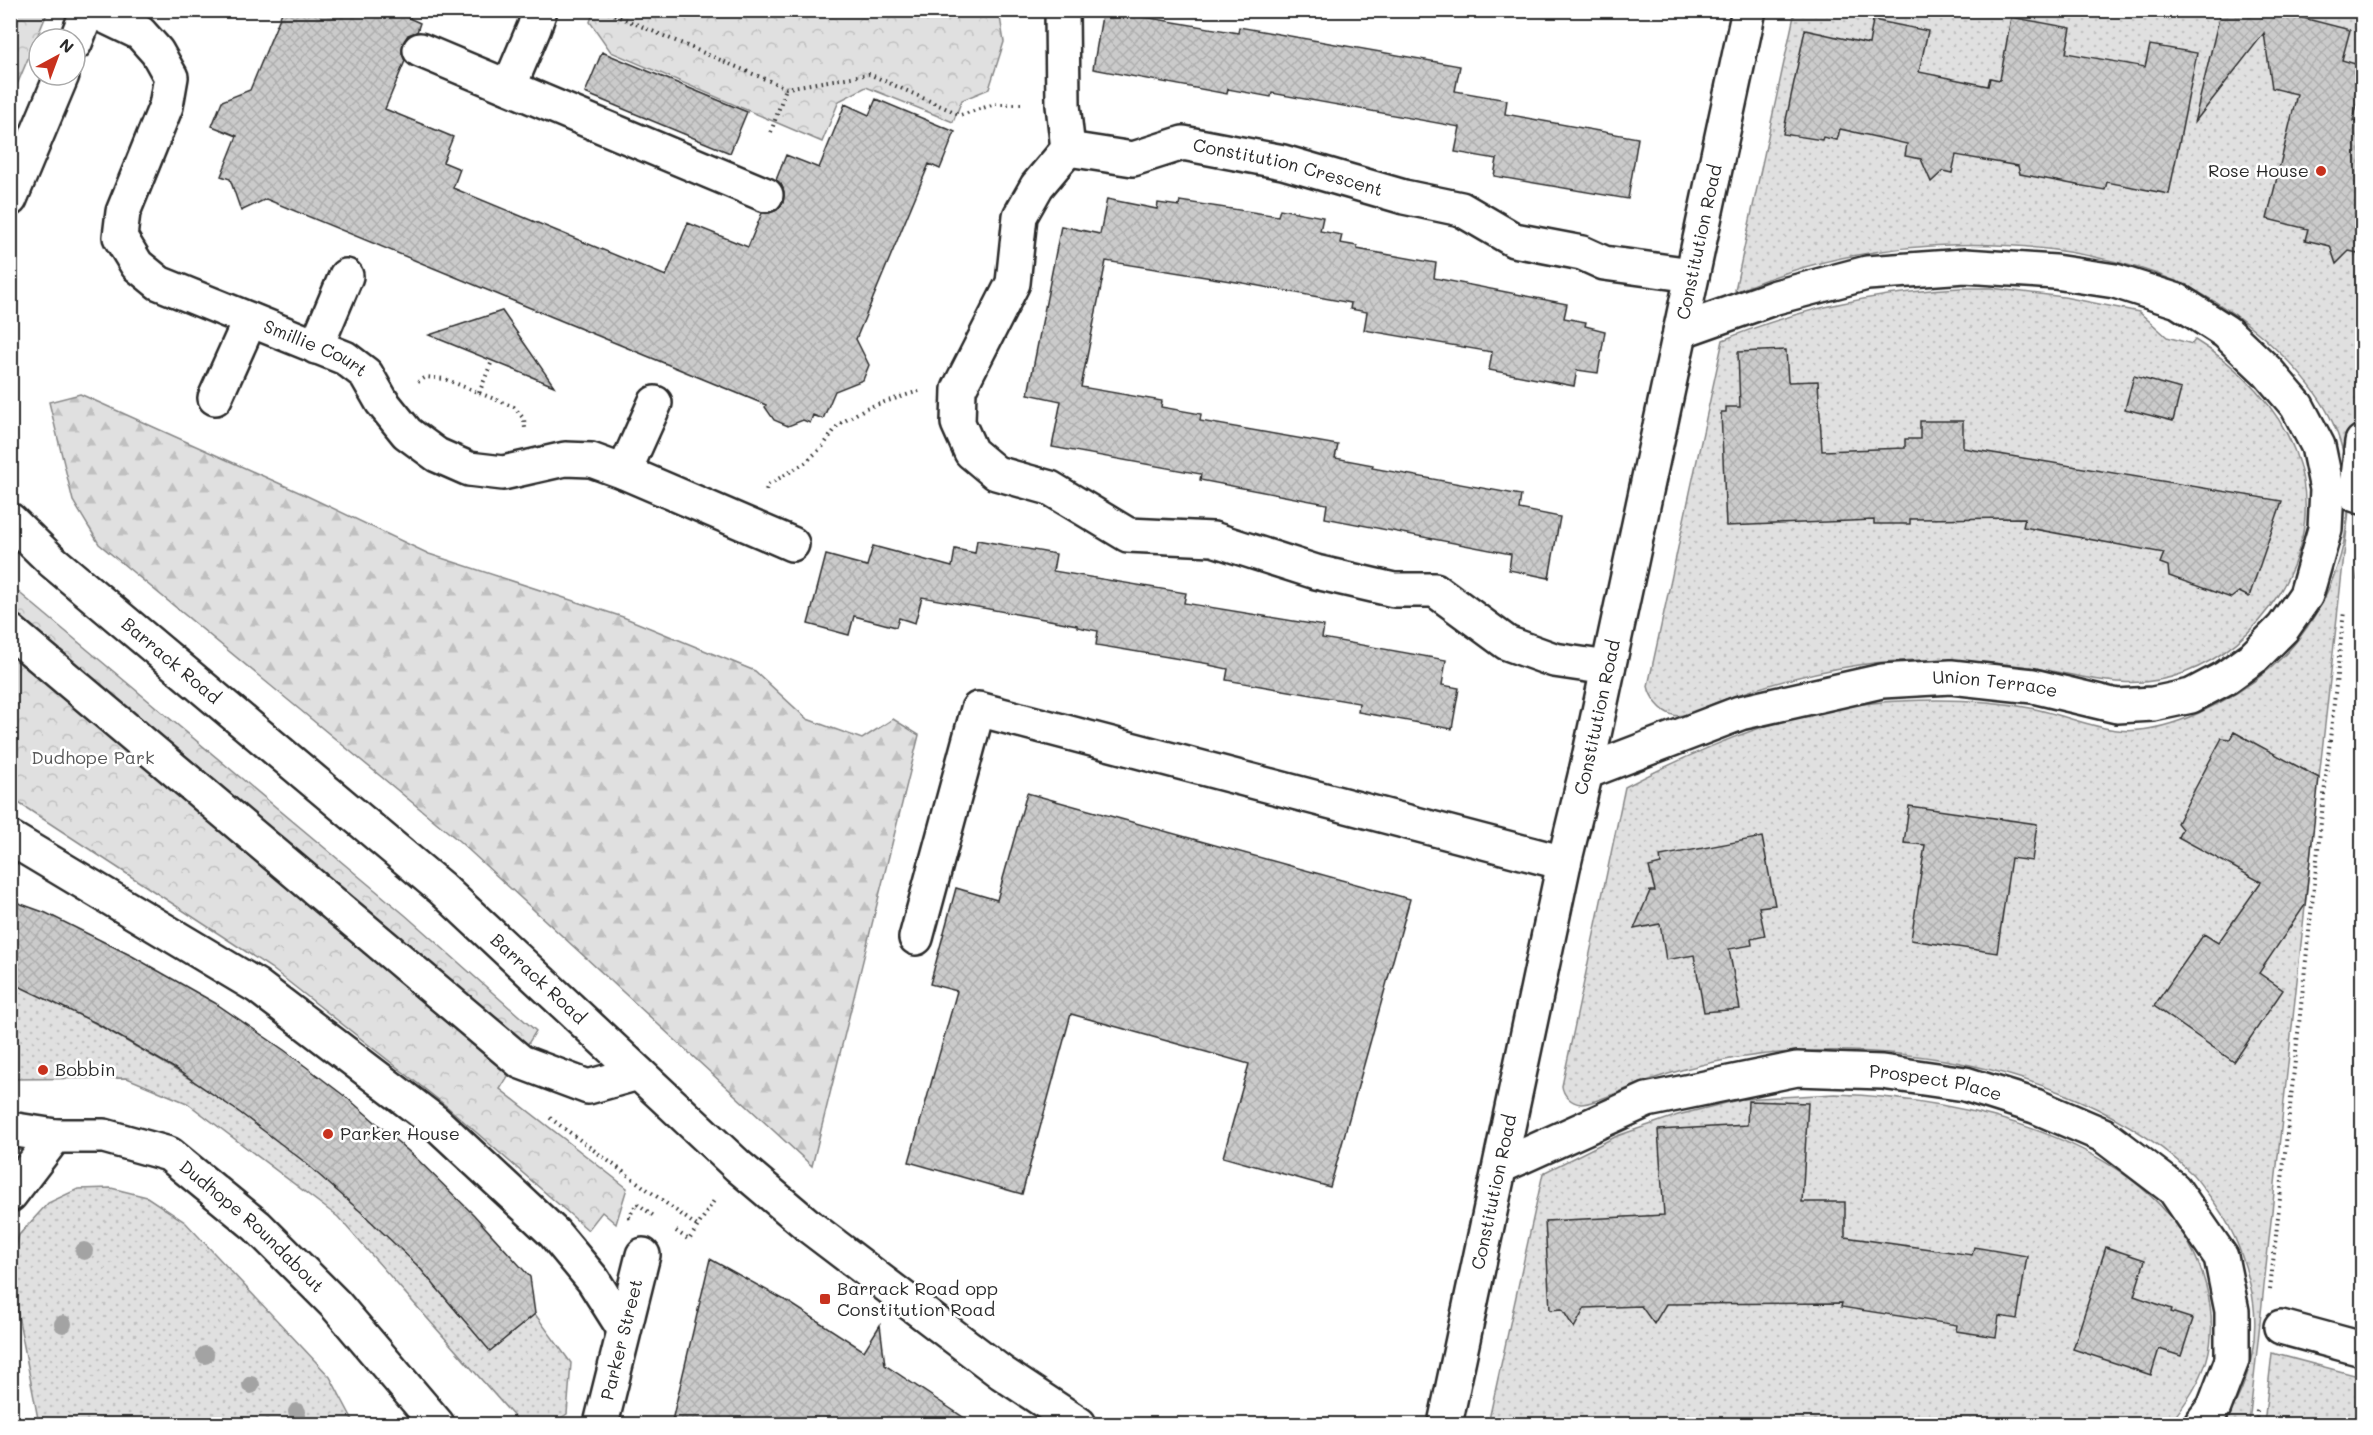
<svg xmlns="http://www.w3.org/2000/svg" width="2373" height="1435" font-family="Mali,sans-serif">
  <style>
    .grass { fill: url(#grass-dots); stroke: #868686; stroke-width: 1.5 }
    .forest { fill: url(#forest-firs); stroke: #868686; stroke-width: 1.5 }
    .park { fill: url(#park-crowns); stroke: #868686; stroke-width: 1.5 }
    .building { fill: url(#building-cross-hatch); stroke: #2b2b2b; stroke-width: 1.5 }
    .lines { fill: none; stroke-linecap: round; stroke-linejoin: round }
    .minor-casing { stroke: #2b2b2b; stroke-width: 38 }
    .major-casing { stroke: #2b2b2b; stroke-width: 38 }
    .path { stroke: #2b2b2b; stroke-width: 4; stroke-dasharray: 1.5 4.5; stroke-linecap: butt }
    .minor { stroke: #fff; stroke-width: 33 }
    .major { stroke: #fff; stroke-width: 33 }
    .tree { fill: #a3a3a3 }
    .poi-dot { fill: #c8321e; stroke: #fff; stroke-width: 2 }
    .labels { text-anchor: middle; stroke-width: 5; stroke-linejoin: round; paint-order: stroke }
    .street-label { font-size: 18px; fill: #2b2b2b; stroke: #fff }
    .poi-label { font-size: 18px; fill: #2b2b2b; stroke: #fff; text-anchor: start }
    .park-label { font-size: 18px; fill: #585858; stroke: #fff }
  </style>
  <defs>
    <pattern id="grass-dots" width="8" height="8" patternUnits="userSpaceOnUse" patternTransform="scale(1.5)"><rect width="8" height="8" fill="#e0e0e0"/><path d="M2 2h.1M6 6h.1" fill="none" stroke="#c0c0c0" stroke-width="1.8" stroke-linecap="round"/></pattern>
    <pattern id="forest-firs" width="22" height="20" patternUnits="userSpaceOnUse" patternTransform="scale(1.5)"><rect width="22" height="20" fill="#e0e0e0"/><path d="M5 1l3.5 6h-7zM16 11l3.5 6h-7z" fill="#c0c0c0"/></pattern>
    <pattern id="park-crowns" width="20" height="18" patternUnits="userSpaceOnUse" patternTransform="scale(1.5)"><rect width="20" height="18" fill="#e0e0e0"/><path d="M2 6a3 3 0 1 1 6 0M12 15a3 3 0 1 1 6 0" fill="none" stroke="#c0c0c0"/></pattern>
    <pattern id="building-cross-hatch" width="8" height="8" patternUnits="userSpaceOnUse" patternTransform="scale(1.5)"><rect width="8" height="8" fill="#cbcbcb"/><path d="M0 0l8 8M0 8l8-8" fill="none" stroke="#aeaeae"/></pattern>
  </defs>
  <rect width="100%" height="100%" fill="#fff"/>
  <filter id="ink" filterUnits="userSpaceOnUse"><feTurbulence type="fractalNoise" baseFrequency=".0167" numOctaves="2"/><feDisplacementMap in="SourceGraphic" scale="12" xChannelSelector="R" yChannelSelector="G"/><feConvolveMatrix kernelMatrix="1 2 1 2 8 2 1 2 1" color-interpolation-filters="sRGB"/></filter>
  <g filter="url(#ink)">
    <path class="grass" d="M 1795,11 L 2362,11 L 2362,394 L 2319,778 L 2234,732 L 2230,739 L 2222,738 L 2312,842 L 2249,1424 L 2223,1424 C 2251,1383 2262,1332 2250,1284 C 2241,1248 2231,1224 2208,1194 C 2202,1187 2197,1178 2190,1172 C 2119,1104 2004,1065 1908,1055 C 1832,1047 1759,1049 1685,1069 C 1672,1073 1657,1077 1644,1082 C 1629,1087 1595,1104 1581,1104 C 1571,1103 1563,1095 1562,1086 L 1625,787 C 1710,743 1803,704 1901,701 C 1943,699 1989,700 2030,708 C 2058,713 2090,727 2117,730 C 2167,736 2235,699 2272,667 C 2319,625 2350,559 2348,494 C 2347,433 2323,395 2280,353 C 2242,315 2194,284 2142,269 C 2014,230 1860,238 1737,291 L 1735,290 Z
      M 1961,288 L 1991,288 L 2064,297 L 2139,312 L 2167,337 L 2192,344 L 2195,340 C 2287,396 2341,495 2278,595 C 2255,631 2224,658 2184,673 C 2123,696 2073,671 2013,665 C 1961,659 1911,657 1859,665 C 1810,672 1761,686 1715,703 C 1704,707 1684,719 1673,715 C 1661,712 1650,697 1648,686 L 1723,340 C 1800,308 1878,292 1961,288 Z
      M 10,982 C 51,998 90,1020 128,1042 C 234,1102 336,1177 419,1267 C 443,1294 466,1323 490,1350 L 535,1314 L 571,1363 L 567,1414 C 549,1427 537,1428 517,1420 L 338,1217 L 187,1103 L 127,1078 L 11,1079 Z
      M 1835,1094 C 1964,1098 2168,1141 2206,1286 C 2221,1344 2205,1381 2169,1424 L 1488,1424 L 1543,1173 L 1617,1136 L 1678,1115 L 1742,1099 Z
      M 111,1188 L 147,1197 L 185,1222 L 330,1377 L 355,1424 L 39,1424 L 11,1279 L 11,1262 L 19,1235 L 48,1203 L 78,1189 Z
      M 2272,1353 L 2362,1377 L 2362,1424 L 2264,1424 Z"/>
    <path class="forest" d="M 80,394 L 303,494 L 429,554 L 623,617 L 755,671 L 807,719 L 862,739 L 893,719 L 919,735 L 812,1166 L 459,841 L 99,544 L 73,501 L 49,402 Z
      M 2362,527 L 2362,582 L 2357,580 Z"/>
    <path class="park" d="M 11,10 L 48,11 L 11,99 L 10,11 Z
      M 594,10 L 999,11 L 1004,42 L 989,89 L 962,100 L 953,122 L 866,87 L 839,101 L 822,142 L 611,52 L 590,22 Z
      M 10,585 L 405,915 L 536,1031 L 500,1089 L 627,1188 L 616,1224 L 602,1212 L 588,1230 L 445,1105 L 271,968 L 11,798 Z"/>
    <path class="building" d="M 283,10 L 391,10 L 420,23 L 417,32 L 408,35 L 403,43 L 402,53 L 405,61 L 385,109 L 453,137 L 443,162 L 460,169 L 453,188 L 666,276 L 688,223 L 748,247 L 762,213 L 769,213 L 777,210 L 783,203 L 784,192 L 781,184 L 776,180 L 786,155 L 819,168 L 845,104 L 869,115 L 876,99 L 955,132 L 940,169 L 929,164 L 856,339 L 869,365 L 863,380 L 835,391 L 823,419 L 813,415 L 810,423 L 803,420 L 788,426 L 774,420 L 765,407 L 766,405 L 266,199 L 241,211 L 230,179 L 221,176 L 237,136 L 212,126 L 222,101 L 250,90 Z
      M 1103,10 L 1238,33 L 1239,27 L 1460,66 L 1455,91 L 1507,100 L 1505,114 L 1638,138 L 1628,199 L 1494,176 L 1497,159 L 1455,152 L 1460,127 L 1272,93 L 1271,97 L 1228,89 L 1227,94 L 1093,69 Z
      M 2221,10 L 2281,10 L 2280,12 L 2350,30 L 2342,60 L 2362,66 L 2362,84 L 2353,121 L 2362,123 L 2362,254 L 2349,251 L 2336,264 L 2330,246 L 2305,240 L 2308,229 L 2267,219 L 2297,94 L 2272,88 L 2264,33 L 2194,123 Z
      M 2011,17 L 2071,28 L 2066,53 L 2145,67 L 2150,45 L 2197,53 L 2169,194 L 2107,182 L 2105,190 L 2077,185 L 2020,174 L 2018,166 L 1956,155 L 1952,173 L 1943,171 L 1931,182 L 1921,159 L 1905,156 L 1907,144 L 1840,129 L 1837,140 L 1823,137 L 1822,140 L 1783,134 L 1805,30 L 1869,44 L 1873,20 L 1928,31 L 1919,72 L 1988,86 L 1990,78 L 2000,80 Z
      M 602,52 L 747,112 L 730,153 L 585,93 Z
      M 1107,199 L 1157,209 L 1158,203 L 1179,206 L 1180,201 L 1278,216 L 1280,209 L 1323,217 L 1320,231 L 1342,235 L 1340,243 L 1357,246 L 1357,249 L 1436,263 L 1434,278 L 1567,304 L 1564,318 L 1586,322 L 1585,326 L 1605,331 L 1598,373 L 1577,370 L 1574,386 L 1489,370 L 1492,352 L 1364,330 L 1367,312 L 1350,309 L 1351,303 L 1243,283 L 1106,261 L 1081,387 L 1162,401 L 1161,407 L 1201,414 L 1200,421 L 1338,445 L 1335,458 L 1373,465 L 1372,468 L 1521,495 L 1519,509 L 1560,517 L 1549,578 L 1509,570 L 1511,554 L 1325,518 L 1327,504 L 1200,480 L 1201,474 L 1052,447 L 1061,401 L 1028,394 L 1061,226 L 1100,234 Z
      M 502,311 L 554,386 L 429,335 Z
      M 1786,350 L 1788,382 L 1818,381 L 1822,451 L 1905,448 L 1905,439 L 1920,439 L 1920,421 L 1963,421 L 1963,448 L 2282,501 L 2249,597 L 2239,592 L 2231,598 L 2169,576 L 2168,566 L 2160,563 L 2164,553 L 2023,527 L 2025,518 L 1910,519 L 1910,524 L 1874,524 L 1874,520 L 1726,526 L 1721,412 L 1726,412 L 1726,407 L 1740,407 L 1738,352 Z
      M 2134,376 L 2181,389 L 2173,421 L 2125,409 Z
      M 977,540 L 1056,554 L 1053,571 L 1186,593 L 1184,603 L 1324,626 L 1322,638 L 1446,660 L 1442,685 L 1459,688 L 1452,729 L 1358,712 L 1359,703 L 1226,680 L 1228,669 L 1209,665 L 1210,664 L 1096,645 L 1098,631 L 1077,627 L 1077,625 L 922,597 L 915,623 L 899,618 L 896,627 L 854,616 L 849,635 L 808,624 L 826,555 L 867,566 L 873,546 L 952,567 L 955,549 L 975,553 Z
      M 2234,732 L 2319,778 L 2305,905 L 2259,973 L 2283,990 L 2234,1062 L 2154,1006 L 2204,934 L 2218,943 L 2261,882 L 2178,837 L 2182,829 L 2177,823 L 2207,766 L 2222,738 L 2230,739 Z
      M 1027,793 L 1410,899 L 1330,1187 L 1223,1157 L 1249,1064 L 1071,1014 L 1022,1194 L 909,1162 L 957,991 L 930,984 L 956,888 L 997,900 Z
      M 1909,806 L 2037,824 L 2032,861 L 2011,858 L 1997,953 L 1911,940 L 1925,845 L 1904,843 Z
      M 1762,837 L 1775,905 L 1759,907 L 1765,936 L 1751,939 L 1752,945 L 1729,949 L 1740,1009 L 1704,1012 L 1694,955 L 1666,960 L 1660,924 L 1634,929 L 1650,891 L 1655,891 L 1649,867 L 1661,864 L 1660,856 Z
      M 10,900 L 46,913 L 132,956 L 215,1003 L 284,1050 L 351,1101 L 414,1156 L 474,1215 L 530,1277 L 535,1314 L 490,1351 L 418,1266 L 361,1212 L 302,1160 L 239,1112 L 174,1068 L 96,1023 L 10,982 Z
      M 1748,1101 L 1808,1103 L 1802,1202 L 1845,1202 L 1845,1237 L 1972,1255 L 1974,1247 L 2027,1256 L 2017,1319 L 1999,1316 L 1996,1337 L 1956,1331 L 1957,1325 L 1841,1307 L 1842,1303 L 1666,1304 L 1654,1324 L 1641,1306 L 1585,1308 L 1574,1328 L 1562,1309 L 1550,1310 L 1545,1221 L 1664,1215 L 1658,1130 L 1747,1125 Z
      M 2106,1247 L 2145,1260 L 2134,1296 L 2172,1309 L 2171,1312 L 2193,1319 L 2181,1356 L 2159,1349 L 2151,1375 L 2073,1349 Z
      M 710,1259 L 790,1303 L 864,1351 L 880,1325 L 885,1365 L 975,1425 L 671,1425 Z"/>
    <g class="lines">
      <defs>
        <g id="minor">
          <path id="s1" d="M 92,10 L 140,33 L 157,52 L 171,77 L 166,106 L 123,212 L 120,237 L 137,265 L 159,283 L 345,358 L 366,374 L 382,402 L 407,433 L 437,455 L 469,469 L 503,473 L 565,459 L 591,460 L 624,472 L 792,544"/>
          <path d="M 1062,10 L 1063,105 L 1068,149"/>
          <path d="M 75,43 L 88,10"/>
          <path d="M 420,50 L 766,195"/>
          <path d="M 509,87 L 534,28 L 540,10"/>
          <path d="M 1068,149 L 1037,186 L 1020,216 L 1013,283 L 959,389 L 958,423 L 971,452 L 996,473 L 1050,488 L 1128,535 L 1213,539 L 1316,572 L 1394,590 L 1435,590 L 1507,643 L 1554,660 L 1608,668"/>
          <path id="s2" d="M 1068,149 L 1133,159 L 1183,143 L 1283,162 L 1404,197 L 1461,209 L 1514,240 L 1582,253 L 1604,263 L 1692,275"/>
          <path d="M 10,199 L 62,75"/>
          <path d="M 316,347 L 346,276"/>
          <path d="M 215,398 L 250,320"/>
          <path d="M 2362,442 L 2356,495 L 2362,497"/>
          <path d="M 624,472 L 655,403"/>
          <path id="s3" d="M 10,520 L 52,561 L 441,888 L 738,1166 L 810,1227 L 1002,1373 L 1079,1424"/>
          <path d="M 10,631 L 521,1062 L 588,1087 L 638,1073"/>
          <path id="s4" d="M 1586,772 L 1740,713 L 1882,681 L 1951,677 L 2033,686 L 2117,706 L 2153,704 L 2191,696 L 2225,678 L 2254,657 L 2283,628 L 2306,595 L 2325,529 L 2327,489 L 2318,446 L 2297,406 L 2267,371 L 2226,332 L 2178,301 L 2115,281 L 2055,272 L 1965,266 L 1867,273 L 1776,297 L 1680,331"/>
          <path d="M 10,838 L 257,986 L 434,1121 L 554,1233 L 593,1280 L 624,1329"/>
          <path d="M 916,938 L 978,709 L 1564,863"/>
          <path id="s5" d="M 1501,1166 L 1647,1100 L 1797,1069 L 1882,1072 L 1965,1084 L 2035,1106 L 2103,1135 L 2174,1189 L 2221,1257 L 2232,1311 L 2232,1360 L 2214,1407 L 2201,1424"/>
          <path d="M 2281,1327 L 2362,1349"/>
          <path id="s6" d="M 601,1424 L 643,1255"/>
          <path id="s7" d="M 1445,1424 L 1564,863 L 1586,772 L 1749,10"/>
        </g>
        <g id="major">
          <path id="s8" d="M 10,1129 L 55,1136 L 104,1136 L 169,1154 L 257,1226 L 336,1305 L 437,1424"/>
          <path d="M 10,1195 L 55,1136"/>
        </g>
      </defs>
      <use href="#minor" class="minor-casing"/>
      <use href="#major" class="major-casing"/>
      <path class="path" d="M 603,10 L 786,88 L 869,74 L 961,115 L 995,104 L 1023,104
        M 771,132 L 786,88
        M 418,382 L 426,377 L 445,379 L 514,407 L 524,419 L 525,428
        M 479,393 L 492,361
        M 766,490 L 768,485 L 805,463 L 823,446 L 838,425 L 866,408 L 919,391
        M 550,1118 L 697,1226
        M 630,1218 L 629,1217 L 637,1203 L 655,1217
        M 676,1231 L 689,1240 L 715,1199
        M 2270,1290 L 2344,611
        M 2256,1424 L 2257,1410"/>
      <use href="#minor" class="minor"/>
      <use href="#major" class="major"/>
    </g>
    <g class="tree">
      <circle cx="84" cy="1251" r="9"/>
      <circle cx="63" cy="1324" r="9"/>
      <circle cx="205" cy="1355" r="9"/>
      <circle cx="251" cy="1385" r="9"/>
      <circle cx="297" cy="1412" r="9"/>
    </g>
  </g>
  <g class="poi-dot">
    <circle cx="2321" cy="171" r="6"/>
    <circle cx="43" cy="1070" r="6"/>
    <circle cx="328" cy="1134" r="6"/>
    <rect x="819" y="1293" width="12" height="12" rx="3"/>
  </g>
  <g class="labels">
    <g class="street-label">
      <text dy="6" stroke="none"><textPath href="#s2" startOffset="226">Constitution Crescent</textPath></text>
      <text dy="6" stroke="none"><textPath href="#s7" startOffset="1209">Constitution Road</textPath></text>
      <text dy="6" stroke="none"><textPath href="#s1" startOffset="507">Smillie Court</textPath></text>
      <text dy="6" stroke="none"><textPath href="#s3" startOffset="214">Barrack Road</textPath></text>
      <text dy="6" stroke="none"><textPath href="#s4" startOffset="424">Union Terrace</textPath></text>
      <text dy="6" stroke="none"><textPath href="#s7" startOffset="723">Constitution Road</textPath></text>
      <text dy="6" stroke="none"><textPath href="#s3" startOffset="700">Barrack Road</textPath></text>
      <text dy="6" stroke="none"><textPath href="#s5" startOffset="453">Prospect Place</textPath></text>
      <text dy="6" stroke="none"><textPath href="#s7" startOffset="237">Constitution Road</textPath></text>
      <text dy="6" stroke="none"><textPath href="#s8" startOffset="272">Dudhope Roundabout</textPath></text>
      <text dy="6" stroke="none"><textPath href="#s6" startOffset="87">Parker Street</textPath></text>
    </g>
    <g class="poi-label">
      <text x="2309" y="177" text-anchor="end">Rose House</text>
      <text x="55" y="1076">Bobbin</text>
      <text x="340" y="1140">Parker House</text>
      <text x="837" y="1295">Barrack Road opp<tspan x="837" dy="21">Constitution Road</tspan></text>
    </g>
    <g class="park-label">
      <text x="93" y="764">Dudhope Park</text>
    </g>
  </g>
  <rect width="2373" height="1435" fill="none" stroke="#fff" stroke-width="36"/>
  <rect x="18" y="18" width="2337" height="1399" fill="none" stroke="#2b2b2b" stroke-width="2" filter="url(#ink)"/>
  <g transform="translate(57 57) rotate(41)"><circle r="28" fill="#ffffff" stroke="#aaaaaa" stroke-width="1.5"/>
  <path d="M0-4.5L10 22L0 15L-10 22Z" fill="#c8321e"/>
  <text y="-9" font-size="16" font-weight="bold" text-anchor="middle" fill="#2b2b2b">N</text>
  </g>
</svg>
